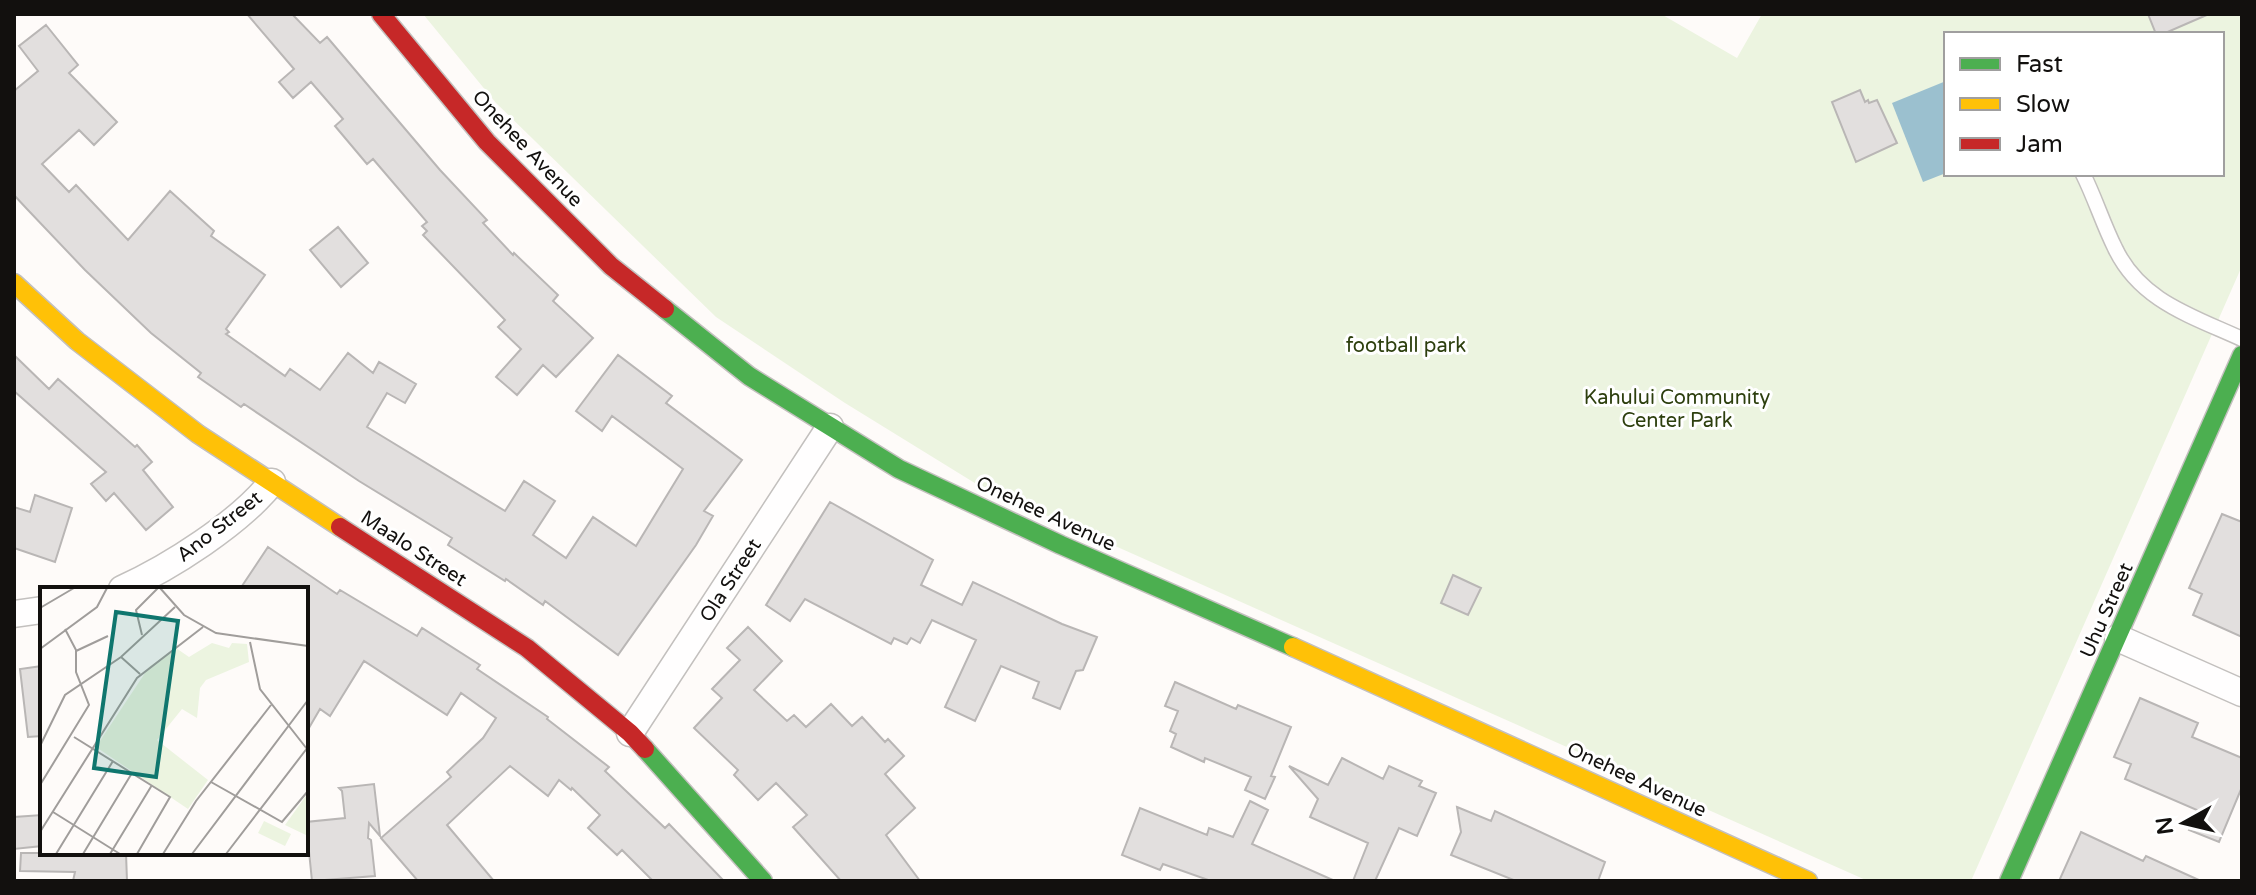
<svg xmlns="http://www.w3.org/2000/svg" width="2256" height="895" font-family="'Varela Round',sans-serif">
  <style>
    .green { fill: #ecf4e0; fill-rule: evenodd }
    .water { fill: #9bc0cf }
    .building { fill: #e2dfde; stroke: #b9b6b5; stroke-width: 2 }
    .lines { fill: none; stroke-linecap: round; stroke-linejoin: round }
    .lane-casing { stroke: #c3c0be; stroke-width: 17 }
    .street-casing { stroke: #c3c0be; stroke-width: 29 }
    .fast-casing { stroke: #c3c0be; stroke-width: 21 }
    .slow-casing { stroke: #c3c0be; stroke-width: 21 }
    .jam-casing { stroke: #c3c0be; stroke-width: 21 }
    .lane { stroke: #fffefe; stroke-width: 14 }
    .street { stroke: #fffefe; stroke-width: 26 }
    .fast { stroke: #4caf50; stroke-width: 18 }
    .slow { stroke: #ffc107; stroke-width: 18 }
    .jam { stroke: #c62828; stroke-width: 18 }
    .labels { text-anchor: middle; stroke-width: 6; stroke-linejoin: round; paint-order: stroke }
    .street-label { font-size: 20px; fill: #12100e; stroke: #fff }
    .park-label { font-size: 20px; fill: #2d3f0e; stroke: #fff }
    .inset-road { fill: none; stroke: #a09d9b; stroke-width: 2 }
    .view { fill: #0f766e; fill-opacity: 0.15; stroke: #0f766e; stroke-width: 4 }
    .inset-edge { fill: none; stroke: #12100e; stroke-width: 4 }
  </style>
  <rect width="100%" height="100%" fill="#fefbf9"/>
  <path class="green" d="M 423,14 L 1661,14 L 1737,58 L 1762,14 L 2242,14 L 2242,266 L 1971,881 L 1868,881 L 978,485 L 845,403 L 716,317 L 496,103 ZM 1946,34 L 2222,34 L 2222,174 L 1946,174 Z"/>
  <path class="water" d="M 1946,81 L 1946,173 L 1923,182 L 1892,103 Z"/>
  <path class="building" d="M 247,14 L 292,14 L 320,43 L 327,37 L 440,170 L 487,220 L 483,223 L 513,255 L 514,253 L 558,295 L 553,301 L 593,338 L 556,377 L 543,365 L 517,395 L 496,377 L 521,349 L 498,327 L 505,320 L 423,235 L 427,231 L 422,226 L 427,222 L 373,159 L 367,164 L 335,126 L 343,119 L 311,82 L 293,98 L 279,82 L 294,69 Z
    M 2148,14 L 2209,14 L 2163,34 L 2156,34 Z
    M 46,25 L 78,65 L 69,73 L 117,122 L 94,145 L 79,130 L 42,164 L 69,192 L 76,185 L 128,240 L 170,191 L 214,231 L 211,236 L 265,275 L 226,329 L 229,332 L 226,334 L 285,376 L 290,369 L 320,390 L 348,353 L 373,373 L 379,362 L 416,384 L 405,403 L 387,393 L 367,427 L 505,511 L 524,481 L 555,501 L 533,535 L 566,558 L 593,517 L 636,546 L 683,469 L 612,416 L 602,431 L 576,411 L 618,355 L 672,396 L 666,403 L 742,460 L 704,511 L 713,516 L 696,545 L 618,655 L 545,601 L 543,605 L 506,579 L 505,581 L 448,545 L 452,538 L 359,481 L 244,404 L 241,407 L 198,377 L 201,373 L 151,333 L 85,270 L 27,209 L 14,195 L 14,91 L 38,71 L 19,46 Z
    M 1860,90 L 1865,102 L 1868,100 L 1869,103 L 1877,100 L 1897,143 L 1856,162 L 1832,102 Z
    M 338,227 L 368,263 L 341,287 L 310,250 Z
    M 14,355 L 49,389 L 58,379 L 135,447 L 137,445 L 152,462 L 143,470 L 173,507 L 146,530 L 114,493 L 106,501 L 91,484 L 106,472 L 14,391 Z
    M 35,495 L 72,508 L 55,562 L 14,548 L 14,507 L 30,512 Z
    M 830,502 L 933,560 L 921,585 L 962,605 L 973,582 L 1062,624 L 1097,637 L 1083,670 L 1076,671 L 1060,709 L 1033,698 L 1039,682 L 1001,666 L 975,721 L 945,707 L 976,640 L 932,620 L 920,643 L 911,638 L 907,644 L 894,638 L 891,644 L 805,599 L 790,621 L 766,605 Z
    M 2222,514 L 2242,522 L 2242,637 L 2193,615 L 2202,594 L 2189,588 Z
    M 268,547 L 337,594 L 340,590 L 417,636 L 422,628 L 480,665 L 477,669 L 548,717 L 547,719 L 609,767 L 605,771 L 665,828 L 669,824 L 724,881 L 653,881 L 622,850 L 617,855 L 588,828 L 600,815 L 572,788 L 571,790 L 559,780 L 548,796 L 510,766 L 447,825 L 494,881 L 418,881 L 381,838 L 451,777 L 447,772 L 483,738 L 496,718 L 461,693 L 447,715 L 364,661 L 330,716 L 320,709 L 306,733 L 306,589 L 240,589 Z
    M 1453,575 L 1481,588 L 1468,615 L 1441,603 Z
    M 748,627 L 782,661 L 754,690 L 787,721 L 794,715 L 806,727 L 831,704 L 852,726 L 862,717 L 885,742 L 888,739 L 904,756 L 885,774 L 915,808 L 886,835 L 920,881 L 841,881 L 793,827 L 807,815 L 776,783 L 758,800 L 734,775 L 738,770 L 694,728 L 722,698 L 712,689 L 740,660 L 727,648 Z
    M 42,666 L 42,736 L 28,737 L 20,669 Z
    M 1175,682 L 1236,709 L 1238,705 L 1291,727 L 1271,776 L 1275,777 L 1265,799 L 1245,790 L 1251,777 L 1205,758 L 1204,762 L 1171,747 L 1176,734 L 1170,731 L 1178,711 L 1165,706 Z
    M 2140,698 L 2198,723 L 2192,737 L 2242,758 L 2242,787 L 2219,842 L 2189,830 L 2197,810 L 2125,779 L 2131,764 L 2114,757 Z
    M 1342,758 L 1383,779 L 1389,766 L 1422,781 L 1419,786 L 1436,793 L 1417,836 L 1399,828 L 1375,881 L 1353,881 L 1368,843 L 1310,817 L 1318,799 L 1289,766 L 1328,785 Z
    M 374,784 L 380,836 L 369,823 L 368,838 L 371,840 L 375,876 L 312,881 L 306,822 L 345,818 L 342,791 L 339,788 Z
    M 1250,801 L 1268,810 L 1252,844 L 1335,881 L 1211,881 L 1163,864 L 1160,870 L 1122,855 L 1140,808 L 1207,835 L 1209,828 L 1233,837 Z
    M 1457,807 L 1491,821 L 1495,811 L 1605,862 L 1598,881 L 1516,881 L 1451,855 L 1461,832 Z
    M 42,815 L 42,846 L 14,849 L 14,817 Z
    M 2081,832 L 2143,861 L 2146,856 L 2201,881 L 2059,881 Z
    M 21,853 L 126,853 L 127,881 L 73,881 L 75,872 L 20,871 Z"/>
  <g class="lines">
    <defs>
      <path id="lane" d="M 2083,174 C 2095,198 2103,224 2115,248 C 2140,301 2192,316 2242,339"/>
      <path id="street" d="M 122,589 C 169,568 240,523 272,482
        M 14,614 L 42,610
        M 2118,638 L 2242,693
        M 630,733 L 830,427"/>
      <path id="fast" d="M 665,309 L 749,376 L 899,469 L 1061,545 L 1293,647
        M 645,749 L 763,881
        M 2009,881 L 2242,355"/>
      <path id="slow" d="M 14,283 L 77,341 L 198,434 L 340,527
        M 1293,647 L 1808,881"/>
      <path id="jam" d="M 381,14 L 487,142 L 611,266 L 665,309
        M 340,527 L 527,648 L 630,733 L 645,749"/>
    </defs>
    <use href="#lane" class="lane-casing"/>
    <use href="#street" class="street-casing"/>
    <use href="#fast" class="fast-casing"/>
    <use href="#slow" class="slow-casing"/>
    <use href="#jam" class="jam-casing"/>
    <use href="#lane" class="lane"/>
    <use href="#street" class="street"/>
    <use href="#fast" class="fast"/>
    <use href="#slow" class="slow"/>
    <use href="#jam" class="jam"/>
  </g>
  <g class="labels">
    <g class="street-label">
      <text transform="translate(528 148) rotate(47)" y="7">Onehee Avenue</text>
      <text transform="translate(1046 513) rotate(25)" y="7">Onehee Avenue</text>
      <text transform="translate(219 526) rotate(-38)" y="7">Ano Street</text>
      <text transform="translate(414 548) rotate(33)" y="7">Maalo Street</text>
      <text transform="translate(730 580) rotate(-57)" y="7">Ola Street</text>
      <text transform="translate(2106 610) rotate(-66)" y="7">Uhu Street</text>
      <text transform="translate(1637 779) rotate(25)" y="7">Onehee Avenue</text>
    </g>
    <g class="park-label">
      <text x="1406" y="352">football park</text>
      <text x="1677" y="404">Kahului Community<tspan x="1677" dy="23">Center Park</tspan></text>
    </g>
  </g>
  <g transform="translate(40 587)">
    <rect width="268" height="268" fill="#fefbf9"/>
    <path d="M 172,56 L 189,61 L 192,56 L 207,57 L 209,75 L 166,93 L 160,101 L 157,131 L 142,122 L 117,153 L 168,193 L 148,222 L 56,160 L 109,80 L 136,61 L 149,70 ZM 268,206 L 268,249 L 245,238 ZM 224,234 L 251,247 L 245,259 L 218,246 Z" fill="#ecf4e0"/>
    <path class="inset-road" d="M 120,1 L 144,28 L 176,46 L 268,59M 0,21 L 34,1M 102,48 L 96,23 L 118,1M 210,55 L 220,102 L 267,162M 0,62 L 57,20 L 67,1M 36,64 L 68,49M 81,70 L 100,87M 34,150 L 130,210 L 97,267M 0,159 L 25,108 L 81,70 L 135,20M 171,195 L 242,235 L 268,204M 0,198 L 49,118 L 36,85 L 36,63 L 25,42M 13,225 L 80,267M 0,245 L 97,91 L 163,40M 16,267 L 73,174M 43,267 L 92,186M 70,267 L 112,198M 123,267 L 156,214 L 231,118M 152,267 L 268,113M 186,267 L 268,160"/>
    <path class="view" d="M 76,25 L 138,34 L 116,190 L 54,181 Z"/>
    <rect width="268" height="268" class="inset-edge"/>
  </g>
  <rect width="2256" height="895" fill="none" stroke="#12100e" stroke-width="32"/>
  <rect x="1944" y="32" width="280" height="144" fill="#ffffff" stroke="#a09f9f" stroke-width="2"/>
  <rect x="1960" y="58" width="40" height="12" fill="#4caf50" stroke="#a09f9f" stroke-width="2"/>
  <text x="2016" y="72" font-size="24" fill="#12100e">Fast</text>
  <rect x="1960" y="98" width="40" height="12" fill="#ffc107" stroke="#a09f9f" stroke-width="2"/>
  <text x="2016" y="112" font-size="24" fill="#12100e">Slow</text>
  <rect x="1960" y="138" width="40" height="12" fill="#c62828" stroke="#a09f9f" stroke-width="2"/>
  <text x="2016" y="152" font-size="24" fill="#12100e">Jam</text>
  <g transform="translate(2184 823) rotate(262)" stroke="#ffffff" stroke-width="6" paint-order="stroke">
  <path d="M0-6L14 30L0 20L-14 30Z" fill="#12100e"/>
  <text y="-12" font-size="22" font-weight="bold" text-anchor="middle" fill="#12100e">N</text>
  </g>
</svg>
